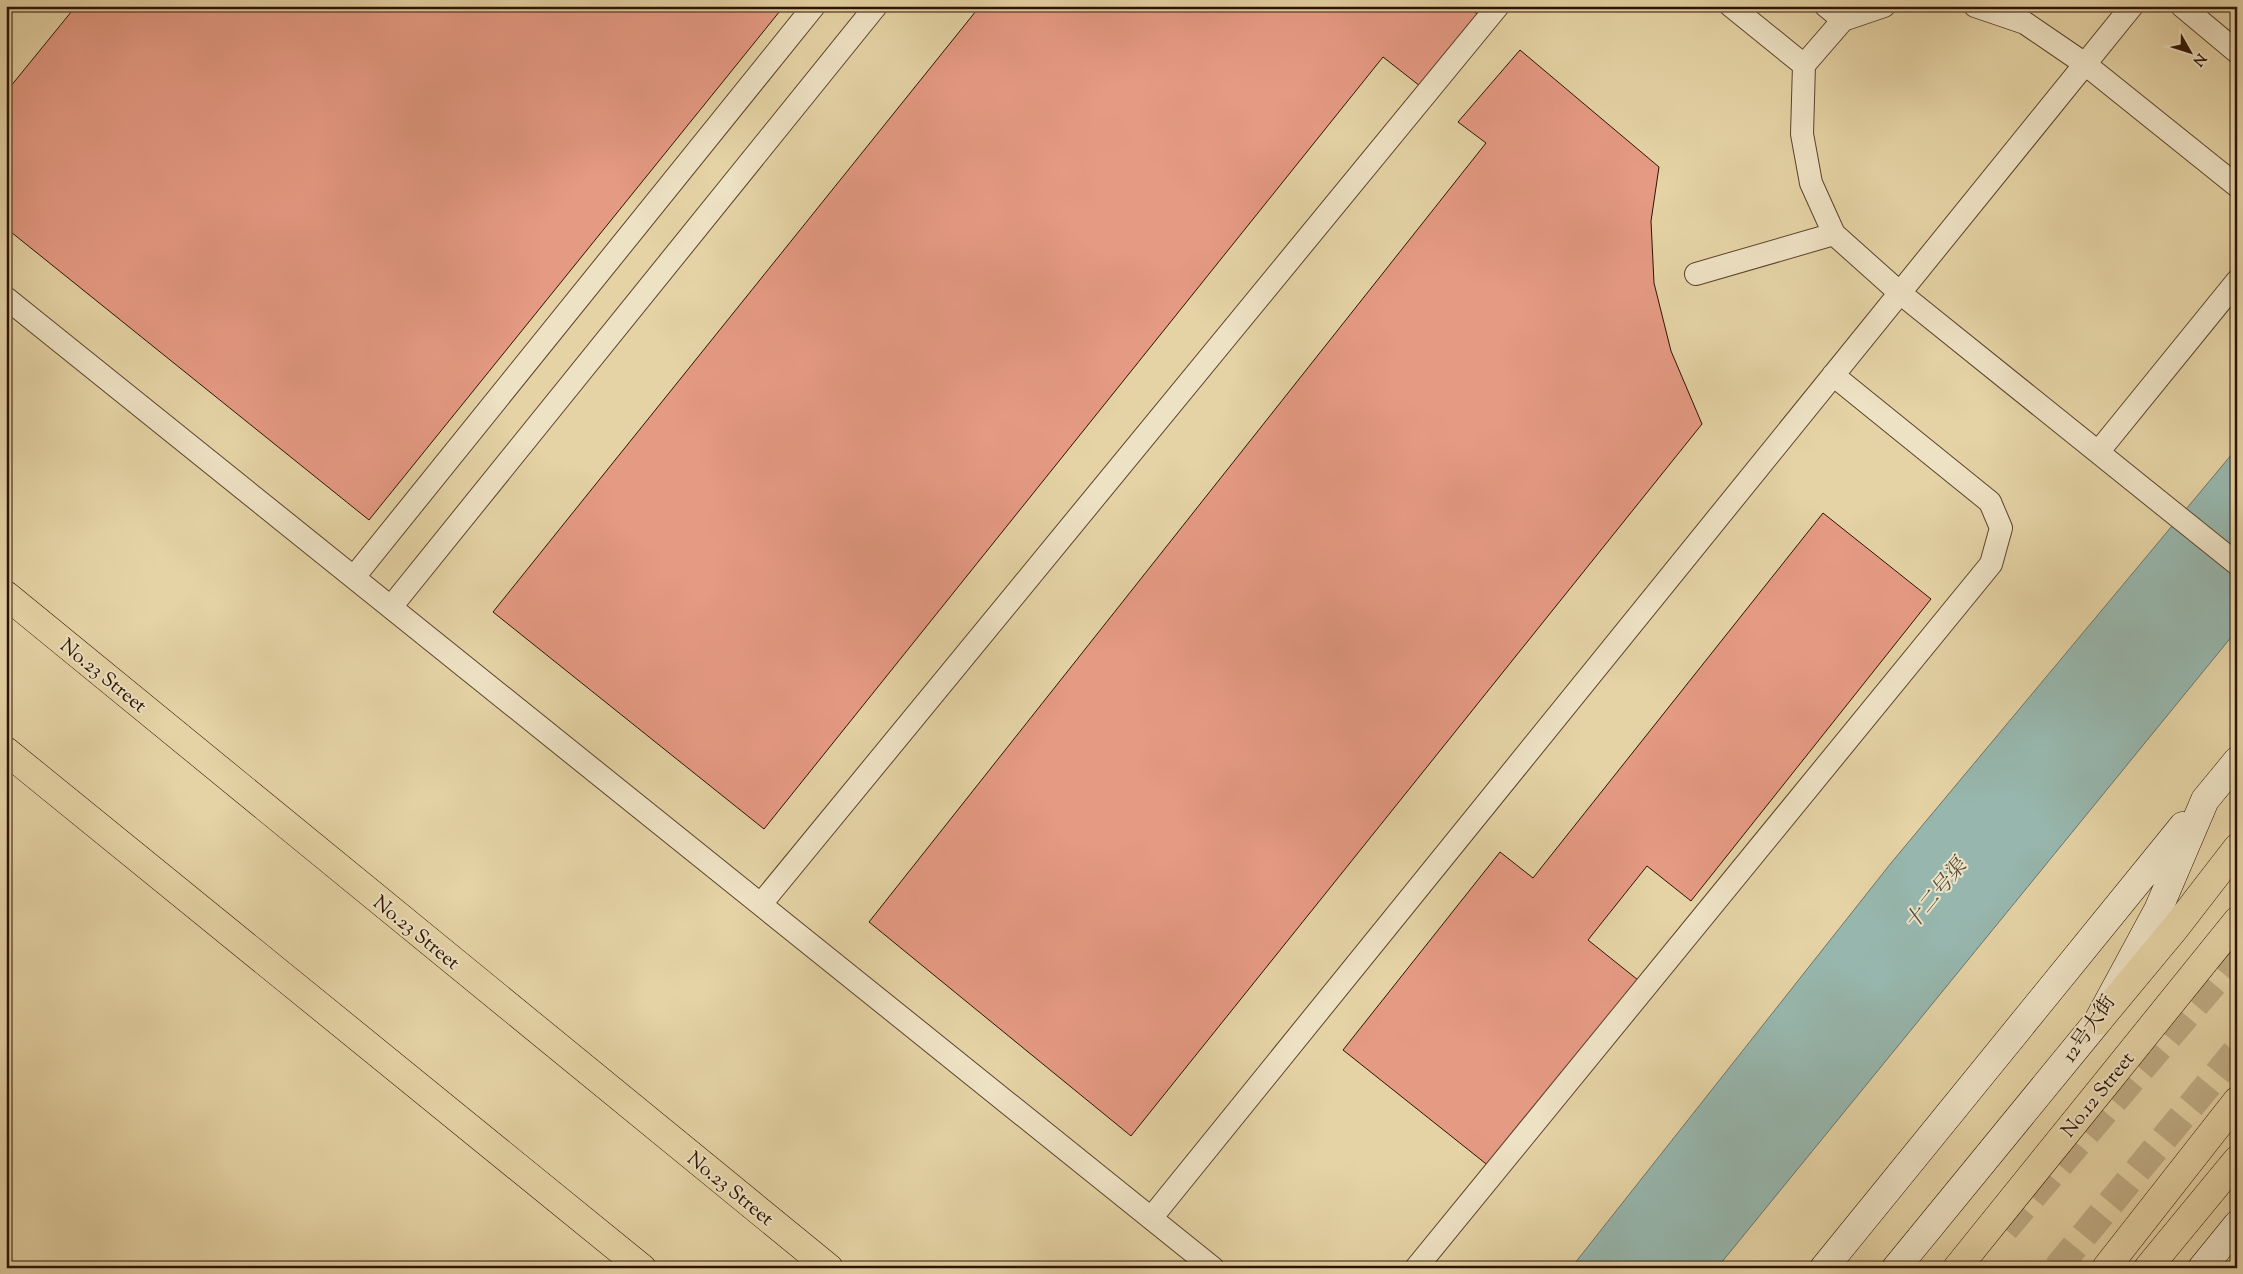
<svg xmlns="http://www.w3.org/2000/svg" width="2243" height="1274" font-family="'Sorts Mill Goudy','Noto Serif SC',serif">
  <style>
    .water { fill: #97b7ae; stroke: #6d756a }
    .building { fill: #e59a83; stroke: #2d1303 }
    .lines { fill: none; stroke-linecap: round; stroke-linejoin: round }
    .highway-tunnel { stroke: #c0ad85; stroke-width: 28; stroke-dasharray: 28 14; stroke-linecap: butt }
    .lane-casing { stroke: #5b432c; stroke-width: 24 }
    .secondary-casing { stroke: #2d1303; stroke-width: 29 }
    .primary-casing { stroke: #2d1303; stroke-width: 29 }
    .highway-casing { stroke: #2d1303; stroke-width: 29 }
    .lane { stroke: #eee2c4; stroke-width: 22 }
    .secondary { stroke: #eee2c4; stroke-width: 28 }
    .primary { stroke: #e5d3a5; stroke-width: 28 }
    .highway { stroke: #e5d3a5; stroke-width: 28 }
    .labels { text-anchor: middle; stroke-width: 4; stroke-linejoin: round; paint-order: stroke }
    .street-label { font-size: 20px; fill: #2d1303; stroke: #eee2c4 }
    .water-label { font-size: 21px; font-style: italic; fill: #524c3f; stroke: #eee2c4 }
  </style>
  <rect width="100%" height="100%" fill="#e5d3a5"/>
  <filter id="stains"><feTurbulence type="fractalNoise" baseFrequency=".004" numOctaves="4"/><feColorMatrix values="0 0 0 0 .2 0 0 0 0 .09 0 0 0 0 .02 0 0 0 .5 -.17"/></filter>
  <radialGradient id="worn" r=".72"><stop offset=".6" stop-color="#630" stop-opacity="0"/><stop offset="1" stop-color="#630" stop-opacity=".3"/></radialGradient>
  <path class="water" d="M 2237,448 L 2237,630 L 1717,1268 L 1571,1268 L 1891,863 Z"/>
  <path class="building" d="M 76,6 L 784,6 L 369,520 L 6,228 L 6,92 Z
    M 980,6 L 1467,6 L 1477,14 L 1420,86 L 1383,57 L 764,829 L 493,612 Z
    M 1520,50 L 1659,167 L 1651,221 L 1654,283 L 1671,351 L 1702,424 L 1131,1136 L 869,922 L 1486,143 L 1458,122 Z
    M 1823,513 L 1931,599 L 1691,901 L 1647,866 L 1588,940 L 1638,980 L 1490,1167 L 1343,1050 L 1500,852 L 1533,878 Z"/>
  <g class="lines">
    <path class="highway-tunnel" d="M 2005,1229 L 2237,956
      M 2057,1268 L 2237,1050"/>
    <defs>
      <path id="lane" d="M 1731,6 L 1804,65
        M 1826,6 L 1843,20
        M 1884,6 L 1843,20 L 1804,65 L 1802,134 L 1811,183 L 1834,234 L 1900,293 L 2237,564
        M 1975,6 L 2025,23 L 2085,64 L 2237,186
        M 2182,6 L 2237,52
        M 1696,274 L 1834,234
        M 6,298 L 1213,1268
        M 2099,451 L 2237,281
        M 354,577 L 814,6
        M 391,607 L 876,6
        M 761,904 L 1498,6
        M 1152,1217 L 2132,6
        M 1416,1268 L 1991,564 L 2001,528 L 1990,502 L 1833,375"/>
      <path id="secondary" d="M 1824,1268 L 2183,826
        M 1896,1268 L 2098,1021 L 2158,910 L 2205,800 L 2237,761
        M 2202,1268 L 2237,1225"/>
      <path id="primary" d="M 6,595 L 829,1268
        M 6,751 L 642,1268
        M 1957,1268 L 2237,921
        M 2106,1268 L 2237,1101"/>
      <path id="highway" d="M 2098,1021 L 2176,927 L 2237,848
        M 2148,1268 L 2237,1160"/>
    </defs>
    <use href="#lane" class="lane-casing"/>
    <use href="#secondary" class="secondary-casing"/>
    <use href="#primary" class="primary-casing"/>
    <use href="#highway" class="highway-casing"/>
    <use href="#lane" class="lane"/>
    <use href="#secondary" class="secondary"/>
    <use href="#primary" class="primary"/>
    <use href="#highway" class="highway"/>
  </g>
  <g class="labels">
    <g class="street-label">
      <text transform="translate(104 675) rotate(39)" y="7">No.23 Street</text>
      <text transform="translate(417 932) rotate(39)" y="7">No.23 Street</text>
      <text transform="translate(2088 1028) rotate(-55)" y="7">12号大街</text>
      <text transform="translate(2097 1094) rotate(-51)" y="7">No.12 Street</text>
      <text transform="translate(731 1188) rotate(39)" y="7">No.23 Street</text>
    </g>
    <g class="water-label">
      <text transform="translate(1935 894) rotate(-51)" y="7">十二号渠</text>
    </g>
  </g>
  <rect width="2243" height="1274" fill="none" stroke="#e5d3a5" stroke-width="25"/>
  <rect x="8" y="8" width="2228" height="1259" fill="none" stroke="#2d1303" stroke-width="2.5"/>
  <rect x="12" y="12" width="2218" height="1249" fill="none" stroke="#2d1303"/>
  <g transform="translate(2190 52) rotate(129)" stroke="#eee2c4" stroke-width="4" paint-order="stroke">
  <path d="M0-4L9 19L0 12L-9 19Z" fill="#2d1303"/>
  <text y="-8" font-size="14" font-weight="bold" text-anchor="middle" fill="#2d1303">N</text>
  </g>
  <rect width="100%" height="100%" filter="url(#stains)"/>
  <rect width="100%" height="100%" fill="url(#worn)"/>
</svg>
